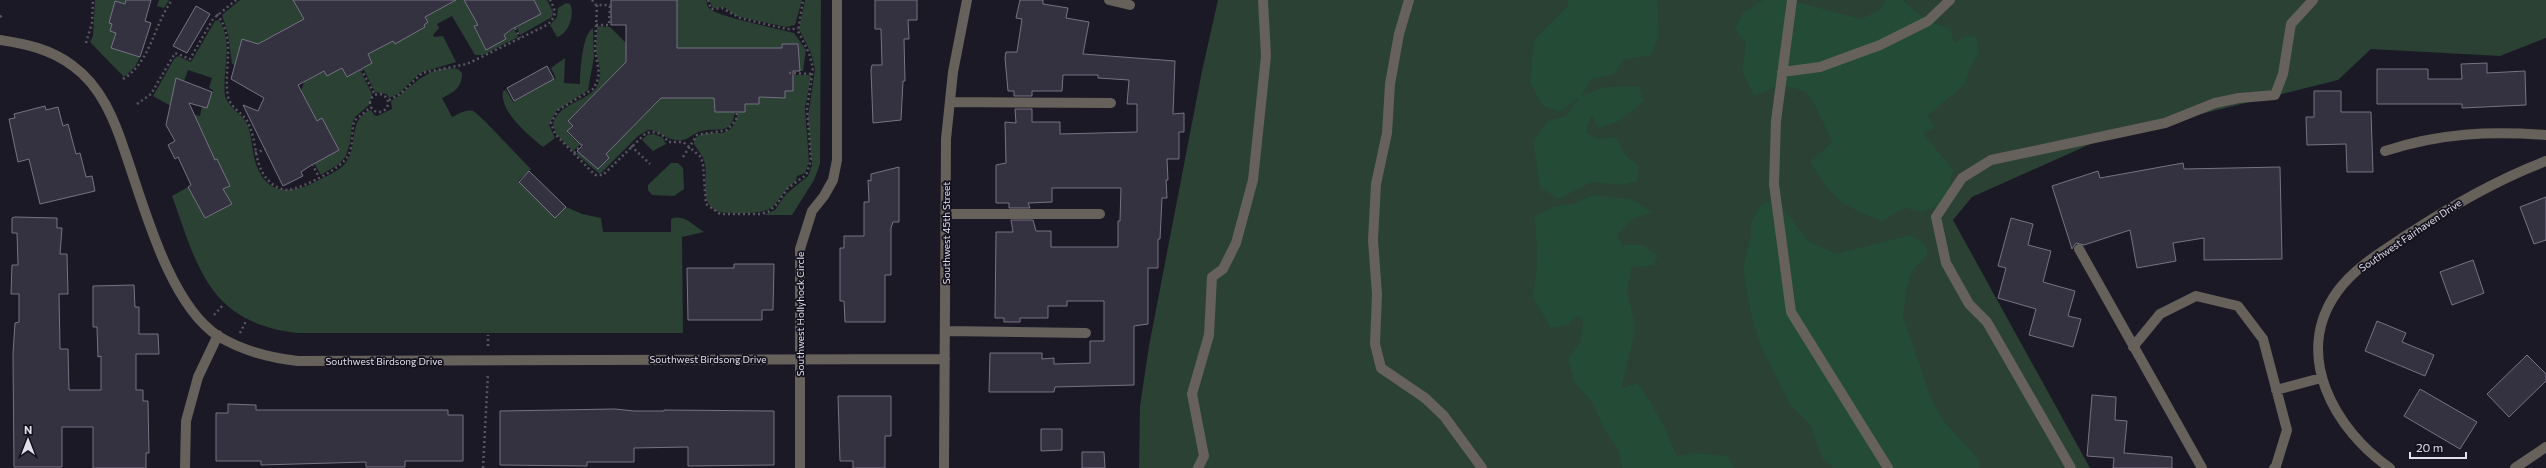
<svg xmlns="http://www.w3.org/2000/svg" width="2546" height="468" font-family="Commissioner,sans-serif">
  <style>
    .green { fill: #2a4133 }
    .forest { fill: #234b35 }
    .building { fill: #343140; stroke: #767384 }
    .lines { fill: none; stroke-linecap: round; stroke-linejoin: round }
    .path { stroke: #595662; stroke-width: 2.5; stroke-dasharray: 2 3; stroke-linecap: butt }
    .minor { stroke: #66615a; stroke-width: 10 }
    .labels { text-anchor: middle; stroke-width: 3.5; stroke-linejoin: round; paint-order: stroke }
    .street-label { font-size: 10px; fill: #e1dfe9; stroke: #13101d }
  </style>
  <rect width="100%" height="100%" fill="#1c1926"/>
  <path class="green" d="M 95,0 L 126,0 L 125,4 L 115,2 L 109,22 L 112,24 L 110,31 L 116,33 L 112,48 L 140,57 L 135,67 L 124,77 L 90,42 L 93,36 Z
    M 159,0 L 169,0 L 164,8 L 157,6 Z
    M 240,0 L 294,0 L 304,19 L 258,44 L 242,39 L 235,65 L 232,64 L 228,34 L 222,15 Z
    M 456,0 L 464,0 L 478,25 L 474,27 L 486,50 L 506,39 L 504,35 L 514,29 L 518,37 L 483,55 L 475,55 L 452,16 L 437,24 L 439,28 L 433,35 L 434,37 L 443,36 L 456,62 L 420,73 L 398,94 L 389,98 L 387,94 L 375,92 L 363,68 L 372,63 L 368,54 L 393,41 L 395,44 L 425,27 L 424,25 L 428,22 L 425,17 Z
    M 534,0 L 547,0 L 553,12 L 552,17 L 520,35 L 517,27 L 541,14 Z
    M 677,0 L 706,0 L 708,7 C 713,13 728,16 736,19 L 794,33 L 806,50 L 803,71 L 800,71 L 798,44 L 782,44 L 782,51 L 777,51 L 777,48 L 677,48 Z
    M 709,0 L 802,0 L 795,25 L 786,27 L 736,16 L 724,7 L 713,8 Z
    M 805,0 L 821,0 L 820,164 L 814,180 L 792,215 L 764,215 L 775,210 L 786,194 L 808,176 L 812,165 L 808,117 L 815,69 L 811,53 L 799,29 Z
    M 1218,0 L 2546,0 L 2546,38 L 2500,56 L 2371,49 L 2338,80 L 2104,138 L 1972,197 L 1953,220 L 2090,468 L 1139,468 L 1140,406 L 1149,346 L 1202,71 Z
    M 566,3 L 570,4 C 575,14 569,34 557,37 L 550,25 L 557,17 L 558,8 Z
    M 219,20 C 234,44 222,69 225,95 C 228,109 243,113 248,126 C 252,138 252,152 256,164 C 267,196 292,194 317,181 C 325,177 336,172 343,166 C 361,149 345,120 371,110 L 374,115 L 377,116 L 392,109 L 391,101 C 413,87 428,64 458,69 L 462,73 C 462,88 454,92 442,98 L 452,117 C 459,114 465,109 473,111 C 479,113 522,161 531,169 L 518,181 L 555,218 L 566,207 L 582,214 L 601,218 L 603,232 L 671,232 L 671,219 C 684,213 694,226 704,232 L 682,237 L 683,333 L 298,333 C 209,323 198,268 172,196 L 188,187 L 205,218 L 232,204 L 223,189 L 229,186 L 217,159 L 209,163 C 208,146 207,132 193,122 L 195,115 L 200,116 L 202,106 L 207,107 L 213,90 L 209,88 L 212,78 L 188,70 L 184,81 L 176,78 L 171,106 L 153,96 L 174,59 L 178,56 L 191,62 L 215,21 Z
    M 597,26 L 610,27 L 626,43 L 626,62 L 568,121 L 573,126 L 567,132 L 578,143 L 583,142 L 573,151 L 556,134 L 553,124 C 559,101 591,102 598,84 C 603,72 598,63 596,51 C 596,43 597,34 597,26 Z
    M 593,28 L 594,57 L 588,90 L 556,111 L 549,125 L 555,138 L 543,147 C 528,135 499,111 503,91 L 506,90 L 513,102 L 556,78 L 551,68 L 565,58 L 564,83 L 580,84 C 580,72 582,34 593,28 Z
    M 342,68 L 360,70 L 372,94 L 369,105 L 355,117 L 352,123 L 350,143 L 346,156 L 339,164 L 321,175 L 314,163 L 339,150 L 322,119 L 317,121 L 301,91 L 304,82 L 324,71 L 327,76 Z
    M 793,75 L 809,75 L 811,77 L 805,108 L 809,161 L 805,173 L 797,176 L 796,181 C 783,190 781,199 771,208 C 763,215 726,214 716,211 C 699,200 708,181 705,164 C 703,155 698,151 694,144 L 694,139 C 710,124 731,147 738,112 L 745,112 L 745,104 L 759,104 L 759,97 L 785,98 L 785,91 Z
    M 661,98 L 714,98 L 715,112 L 735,112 C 731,136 718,127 702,131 C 689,134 689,144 671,139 C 663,137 658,130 648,130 L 638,136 L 600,174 L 576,154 L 578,152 L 598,169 L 609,158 L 603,151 L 607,152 Z
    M 654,134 L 663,138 L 666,144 L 653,151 L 642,140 L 647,135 Z
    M 671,163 L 678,163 L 683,168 L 684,189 L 674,196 L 652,195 L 648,190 L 648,185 Z"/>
  <path class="forest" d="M 1568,0 L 1657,0 L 1659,35 L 1651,55 L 1623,60 L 1614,74 L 1592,79 L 1581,96 L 1605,87 L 1638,86 L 1644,101 L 1619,121 L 1599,128 L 1591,115 L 1586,133 L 1599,139 L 1616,137 L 1626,156 L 1639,166 L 1637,181 L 1620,185 L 1592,182 L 1558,199 L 1540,187 L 1533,141 L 1548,121 L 1566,116 L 1579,98 L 1559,112 L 1542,105 L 1530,82 L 1534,40 L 1568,6 Z
    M 1763,0 L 1789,0 L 1861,19 L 1879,10 L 1886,0 L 1902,0 L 1928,21 L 1951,29 L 1954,43 L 1964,36 L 1976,37 L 1979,53 L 1970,68 L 1964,85 L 1927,116 L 1935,128 L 1923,133 L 1953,170 L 1946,202 L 1923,212 L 1904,208 L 1882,221 C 1841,206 1833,199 1810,162 L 1832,142 L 1816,107 L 1805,91 L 1780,85 L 1754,96 L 1742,71 L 1746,43 L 1735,29 L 1743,13 Z
    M 1592,195 L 1631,199 L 1652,212 L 1632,219 L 1617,235 L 1623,245 L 1643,245 L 1658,256 L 1654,265 L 1632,267 L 1627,291 L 1636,328 L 1621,389 L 1637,383 C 1655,406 1666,429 1677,456 L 1693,453 L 1727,456 L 1735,468 L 1622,468 L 1619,451 L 1603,427 L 1592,402 L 1575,383 L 1568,360 L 1580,342 L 1583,322 L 1578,316 L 1568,325 L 1551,328 L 1532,296 C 1539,269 1538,245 1534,217 L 1552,207 L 1574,204 Z
    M 1776,199 L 1808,241 L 1836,254 L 1911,235 L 1925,245 L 1928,254 L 1913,269 L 1907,287 L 1903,316 L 1931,398 L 1943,420 L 1978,459 L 1980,468 L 1834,468 L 1822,458 L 1810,424 L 1790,405 L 1761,347 L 1751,314 L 1743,268 L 1751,235 L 1751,222 L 1762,204 Z"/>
  <path class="building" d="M 126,0 L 151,0 L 145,21 L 151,23 L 140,57 L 111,48 L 116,33 L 110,31 L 112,24 L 109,23 L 115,1 L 125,4 Z
    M 293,0 L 456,0 L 425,17 L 428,22 L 424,25 L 425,27 L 395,44 L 393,41 L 368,54 L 372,63 L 347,77 L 342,68 L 327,76 L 324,71 L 298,85 L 317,121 L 322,118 L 339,150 L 310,166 L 301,172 L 303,176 L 283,186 L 243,105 L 258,111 L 264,98 L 231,79 L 242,39 L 258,44 L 304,19 Z
    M 464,0 L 534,0 L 541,14 L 512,29 L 504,35 L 506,39 L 486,50 L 474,26 L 478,25 Z
    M 611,0 L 677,0 L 677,48 L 782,48 L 782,44 L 798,44 L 800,71 L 793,71 L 793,91 L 785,91 L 785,98 L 759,97 L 759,104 L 745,104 L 745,112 L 715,112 L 714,98 L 661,98 L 606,154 L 609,158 L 598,169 L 577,151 L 582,146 L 567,131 L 573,126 L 568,121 L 626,62 L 626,25 L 611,25 Z
    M 875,0 L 917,0 L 917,20 L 908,20 L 909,39 L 904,39 L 905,81 L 903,81 L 901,120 L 873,123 L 871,70 L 872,65 L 882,65 L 881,29 L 875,29 Z
    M 1020,0 L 1043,0 L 1043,4 L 1068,8 L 1066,18 L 1089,22 L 1083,54 L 1175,61 L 1173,114 L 1184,113 L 1184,132 L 1179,132 L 1179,159 L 1167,159 L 1168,180 L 1166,180 L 1167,198 L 1162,198 L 1160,239 L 1158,239 L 1158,268 L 1148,268 L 1148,324 L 1134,326 L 1134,385 L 1055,387 L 1054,392 L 989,392 L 990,353 L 1042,353 L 1042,359 L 1054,358 L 1054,364 L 1090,363 L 1090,341 L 1104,341 L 1104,301 L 1067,301 L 1067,306 L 1048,306 L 1048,318 L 1020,318 L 1020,322 L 1004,322 L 1004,318 L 995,318 L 996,232 L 1013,232 L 1011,220 L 1033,220 L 1036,231 L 1051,231 L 1051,247 L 1118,247 L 1118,221 L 1120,221 L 1121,188 L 1052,188 L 1052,202 L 1028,203 L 1030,208 L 1009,208 L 1009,203 L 996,203 L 996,165 L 1006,163 L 1005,122 L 1016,123 L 1015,109 L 1032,109 L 1032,122 L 1060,122 L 1060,134 L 1137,132 L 1137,104 L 1127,104 L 1129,80 L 1098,78 L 1098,75 L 1063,75 L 1062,91 L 1032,91 L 1032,96 L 1014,96 L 1014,91 L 1008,91 L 1005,58 L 1006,52 L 1017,52 L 1022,19 L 1016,18 Z
    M 196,6 L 210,14 L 187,53 L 173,46 Z
    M 2487,63 L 2487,73 L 2525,71 L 2526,105 L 2462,108 L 2462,104 L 2377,104 L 2377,69 L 2428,69 L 2428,79 L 2462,79 L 2461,64 Z
    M 547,66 L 554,79 L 514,101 L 507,88 Z
    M 176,78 L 212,92 L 207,108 L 189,103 L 215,160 L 217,159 L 230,186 L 223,189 L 232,204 L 205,218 L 188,187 L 191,185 L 178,157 L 175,159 L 168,145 L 175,141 L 166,125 Z
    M 2314,91 L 2341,91 L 2341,112 L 2371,112 L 2373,172 L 2347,172 L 2346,144 L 2307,145 L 2306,117 L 2314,117 Z
    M 45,106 L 46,110 L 58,107 L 63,126 L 68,124 L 76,154 L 80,153 L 86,177 L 92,176 L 95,191 L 40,204 L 29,159 L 18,162 L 9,119 L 15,118 L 14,114 Z
    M 2183,163 L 2184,169 L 2280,167 L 2282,259 L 2204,260 L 2204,238 L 2173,243 L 2176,261 L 2137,268 L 2130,230 L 2084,245 L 2076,243 L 2072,249 L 2052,186 L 2098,171 L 2100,178 Z
    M 899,167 L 899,222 L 893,222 L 891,228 L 891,275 L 885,275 L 885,322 L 845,322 L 844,301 L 840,301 L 840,248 L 844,248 L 844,236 L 864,236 L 864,202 L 869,202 L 868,180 L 871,181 L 871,174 Z
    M 529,171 L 566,207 L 555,218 L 519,182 Z
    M 2546,197 L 2546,240 L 2534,244 L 2520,207 Z
    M 15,217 L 57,218 L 57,228 L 62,228 L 60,254 L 67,254 L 68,294 L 59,294 L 60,349 L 68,349 L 69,390 L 101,390 L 101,356 L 98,357 L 97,327 L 93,327 L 93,286 L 134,285 L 135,307 L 139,307 L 139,334 L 158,334 L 159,354 L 136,354 L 136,390 L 143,390 L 143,401 L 148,401 L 149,453 L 146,453 L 146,468 L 93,468 L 93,427 L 62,427 L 62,467 L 14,467 L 13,353 L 15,323 L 19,322 L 19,294 L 11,294 L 12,265 L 18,265 L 17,233 L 12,233 L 12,218 Z
    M 2011,218 L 2033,224 L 2028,245 L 2051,251 L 2043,282 L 2075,291 L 2068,316 L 2081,319 L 2073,347 L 2029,335 L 2036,309 L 1998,298 L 2006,268 L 1998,266 Z
    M 2473,260 L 2484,293 L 2452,305 L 2440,272 Z
    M 734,264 L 774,264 L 773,310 L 762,310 L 762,320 L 688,320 L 687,268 L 734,268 Z
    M 2377,321 L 2406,333 L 2402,342 L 2434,355 L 2425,376 L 2365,351 Z
    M 2527,355 L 2546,374 L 2546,381 L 2509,417 L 2487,394 Z
    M 2420,389 L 2477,422 L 2460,449 L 2404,416 Z
    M 2092,395 L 2116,397 L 2115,420 L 2127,421 L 2124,453 L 2172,457 L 2172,468 L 2113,468 L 2114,458 L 2087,456 Z
    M 838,396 L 891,396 L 891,436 L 885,436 L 885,468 L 853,468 L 853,461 L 840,461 Z
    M 228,404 L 256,405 L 256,410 L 448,410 L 448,415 L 463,415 L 463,461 L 405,461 L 405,467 L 366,467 L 366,462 L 261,465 L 261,461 L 216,461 L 216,413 L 228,413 Z
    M 615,409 L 634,411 L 664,411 L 664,410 L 774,411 L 774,465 L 688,466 L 688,447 L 634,448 L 634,462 L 587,462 L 587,466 L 500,465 L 500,411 Z
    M 1041,429 L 1062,429 L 1062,450 L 1041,451 Z
    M 1082,452 L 1104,452 L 1105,468 L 1082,468 Z"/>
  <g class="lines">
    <path class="path" d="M 592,0 L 596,5 L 614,5
      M 708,0 L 711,9 L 722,8 L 740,18 L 787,29 L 798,29
      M 597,5 L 595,50 L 599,73 L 597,82 L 593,89 L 558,110 L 551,123 L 555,134 L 595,175 L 603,175 L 646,133 C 655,131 663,133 668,142 L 683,142 L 701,157 L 703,165 L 706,204 L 720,214 L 760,214 L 768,212 L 777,204 L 787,189 L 806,175 L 811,160 L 807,109 L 813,68 L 809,53 L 798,31 L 803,0
      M 217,14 C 237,42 223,67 228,96 C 230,109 245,113 249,125 C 258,145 253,167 271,183 C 275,187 282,190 288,190 C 303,188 341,169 348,156 C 354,145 351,133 354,121 L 371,107
      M 0,17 L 3,14
      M 596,25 L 609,25 L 610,5
      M 515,28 L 520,38
      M 86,43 L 92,23 L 93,0
      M 361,69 L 375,95
      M 789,73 L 813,74
      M 123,79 C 151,62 153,26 172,0
      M370 103a9 9 0 1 1 18 0a9 9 0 1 1-18 0Z
      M 389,100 L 400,94 L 422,73 L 467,64 L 547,25 C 557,16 556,11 550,0
      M 137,104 L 151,94 L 175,53 L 190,59 L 213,19 L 236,0
      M 631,146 L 650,164
      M 255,153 L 266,149
      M 574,153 L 584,142
      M 683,157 L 697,135 L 727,130 L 736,120 L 737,112
      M 312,164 L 319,177
      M 214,315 L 223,305
      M 240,333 L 246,321
      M 488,346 L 488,335
      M 483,468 L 488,373"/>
    <path class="minor" d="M 1109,0 L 1130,5
      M 1409,0 L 1399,34 L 1390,84 L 1387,133 L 1376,184 L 1373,240 L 1377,294 L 1375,344 L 1381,368 L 1425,398 L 1444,416 L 1482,468
      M 1792,0 L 1776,121 L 1774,184 L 1791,312 L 1888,468
      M 0,40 C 26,44 51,49 73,66 C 101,86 115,121 125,152 C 144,206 169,304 218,336 C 243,351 270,358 298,361 L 945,359
      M 1782,72 L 1820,67 L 1880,45 L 1928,21 L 1950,0
      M 950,102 L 1111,103
      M 2385,151 C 2440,133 2489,131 2546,135
      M 946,214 L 1100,214
      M 2079,249 L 2202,468
      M 945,331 L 1086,333
      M 2133,347 L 2160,314 L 2196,296 L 2238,306 L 2263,339 L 2287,430 L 2276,466 L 2274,468
      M 2276,390 L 2321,378
      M 185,468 L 186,421 L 198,377 L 218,335
      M 800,468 L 800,249 L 812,211 L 824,196 L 833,180 L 837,160 L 837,0
      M 944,468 L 946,139 L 953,72 L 967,0
      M 1198,468 L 1204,456 L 1192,394 L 1209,335 L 1212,277 L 1223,269 L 1236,243 L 1253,180 L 1266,56 L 1263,0
      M 2071,468 L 1987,322 L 1969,304 L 1946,263 L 1936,217 L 1962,178 L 1991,160 L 2165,123 L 2215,103 L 2239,98 L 2275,95 L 2283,74 L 2291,24 L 2313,0
      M 2390,468 C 2335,430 2292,355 2337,292 C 2355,267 2383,251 2407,235 C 2452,206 2496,180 2546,161
      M 2515,468 L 2546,447"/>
  </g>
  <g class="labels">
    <g class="street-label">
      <text transform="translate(946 233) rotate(-90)" y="4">Southwest 45th Street</text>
      <text transform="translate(2410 235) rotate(-34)" y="4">Southwest Fairhaven Drive</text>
      <text transform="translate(800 314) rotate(-90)" y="4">Southwest Hollyhock Circle</text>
      <text x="708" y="363">Southwest Birdsong Drive</text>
      <text x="384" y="365">Southwest Birdsong Drive</text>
    </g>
  </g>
  <g transform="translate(28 440)" stroke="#13101d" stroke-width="3" paint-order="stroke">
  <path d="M0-3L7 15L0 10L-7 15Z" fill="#e1dfe9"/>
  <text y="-6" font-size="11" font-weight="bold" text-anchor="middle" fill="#e1dfe9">N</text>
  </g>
  <path d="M2410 452v6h56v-6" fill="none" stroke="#e1dfe9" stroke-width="2"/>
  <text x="2416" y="452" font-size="12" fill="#e1dfe9" stroke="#13101d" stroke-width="3" paint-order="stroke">20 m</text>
</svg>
